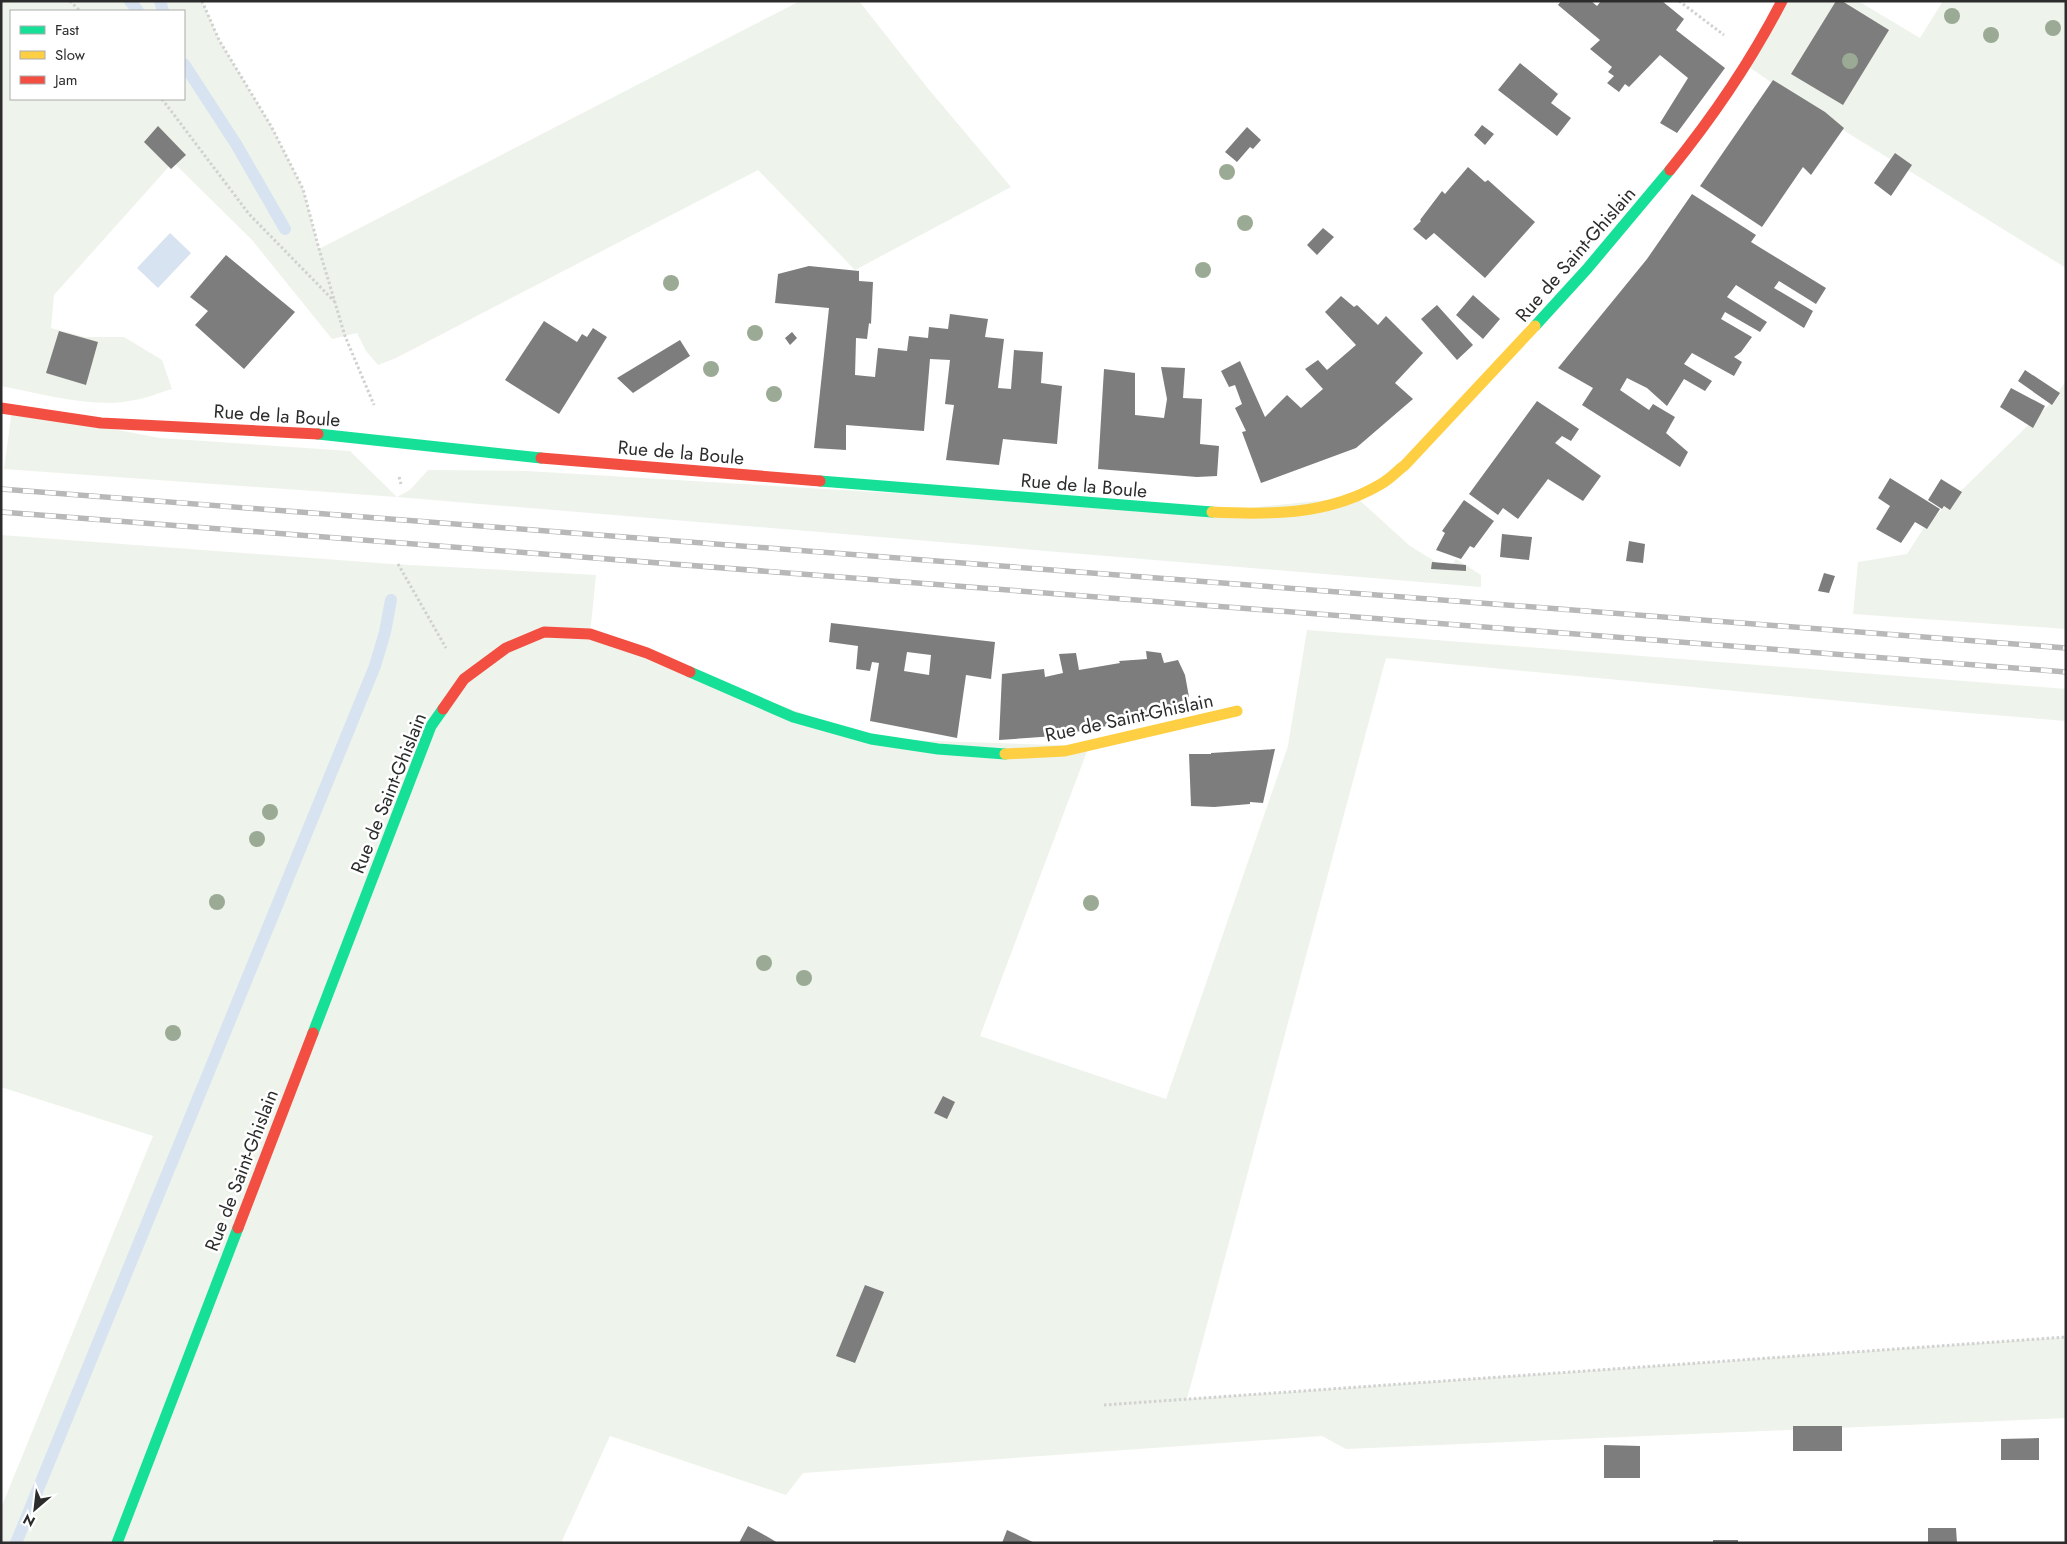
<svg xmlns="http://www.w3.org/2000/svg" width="2067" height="1544" font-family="Jost,sans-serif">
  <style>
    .green { fill: #eef3eb; fill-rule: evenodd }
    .water { fill: #d7e3f0 }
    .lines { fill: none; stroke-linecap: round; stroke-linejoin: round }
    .stream { stroke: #d7e3f0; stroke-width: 12 }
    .building { fill: #7d7d7d; fill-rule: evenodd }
    .path { stroke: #d1d1d1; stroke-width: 3; stroke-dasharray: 2.5 2.5; stroke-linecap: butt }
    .fast { stroke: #16e098; stroke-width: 11 }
    .slow { stroke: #ffcf43; stroke-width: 11 }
    .jam { stroke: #f24e42; stroke-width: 11 }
    .rail-casing { stroke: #b8b8b8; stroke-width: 5.5 }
    .rail { stroke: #fff; stroke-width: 4; stroke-dasharray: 11; stroke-linecap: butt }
    .tree { fill: #9baa94 }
    .labels { text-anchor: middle; stroke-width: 5; stroke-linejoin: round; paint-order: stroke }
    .street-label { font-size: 19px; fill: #2c2c2c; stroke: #fff }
  </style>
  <rect width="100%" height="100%" fill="#fff"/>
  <path class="green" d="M 1,1 L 202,1 L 219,40 L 271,126 L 303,189 L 319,249 L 800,1 L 859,1 L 926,86 L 1011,187 L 855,270 L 758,170 L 396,358 L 378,365 L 366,351 L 357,333 L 332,339 L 252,240 L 173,162 L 54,295 L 51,328 L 85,337 L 124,337 L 162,360 L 172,389 C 160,392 148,398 135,400 C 91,409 44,394 1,386 ZM 11,11 L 184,11 L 184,99 L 11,99 Z
    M 1782,1 L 1858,1 L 1920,38 L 1943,1 L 2066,1 L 2066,268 L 1814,112 L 1746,65 Z
    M 2066,381 L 2066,629 L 1853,614 L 1858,562 L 1907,554 L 1925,526 L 2051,403 Z
    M 12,410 L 160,438 L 350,451 L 397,497 L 410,490 L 428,470 L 527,471 L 1209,512 L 1356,497 L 1410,546 L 1449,570 L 1456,559 L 1481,575 L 1481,587 L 397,497 L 4,469 Z
    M 1,535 L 392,564 L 596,575 L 590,634 L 871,739 L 1089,746 L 980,1036 L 1166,1099 L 1288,746 L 1307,630 L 2066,689 L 2066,721 L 1957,712 L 1386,658 L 1187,1399 L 2066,1337 L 2066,1418 L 1346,1449 L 1322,1436 L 803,1473 L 786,1495 L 610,1436 L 561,1543 L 1,1543 L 1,1508 L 153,1136 L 1,1087 Z"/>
  <path class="water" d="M 170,233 L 191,253 L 158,288 L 137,268 Z"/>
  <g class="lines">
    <path class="stream" d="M 130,1 L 138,11
      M 160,1 L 163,11
      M 184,64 L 236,144 L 285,229
      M 16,1543 L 375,666 L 385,632 L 391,600"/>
  </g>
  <path class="building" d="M 1561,1 L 1591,1 L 1597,6 L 1601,1 L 1662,1 L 1684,19 L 1676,30 L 1725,68 L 1677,133 L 1660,123 L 1688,78 L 1660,55 L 1629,87 L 1625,84 L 1619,92 L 1607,83 L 1614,76 L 1608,72 L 1612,67 L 1590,49 L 1600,40 L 1558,5 Z
    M 1836,1 L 1842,1 L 1889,30 L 1843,105 L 1791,74 Z
    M 1520,63 L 1558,94 L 1551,103 L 1571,118 L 1557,136 L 1498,90 Z
    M 1773,80 L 1825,112 L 1844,128 L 1811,175 L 1803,167 L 1762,227 L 1700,186 Z
    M 1482,125 L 1494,134 L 1485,145 L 1474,135 Z
    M 158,126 L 186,155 L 171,169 L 144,142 Z
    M 1247,127 L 1261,140 L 1253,149 L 1250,147 L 1237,162 L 1225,152 Z
    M 1895,153 L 1912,165 L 1891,196 L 1874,183 Z
    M 1468,167 L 1485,182 L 1488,180 L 1535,222 L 1485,278 L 1434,233 L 1426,240 L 1413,229 L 1421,221 L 1420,220 L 1442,191 L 1445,194 Z
    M 1692,194 L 1756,235 L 1751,242 L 1826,288 L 1816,304 L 1779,281 L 1774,288 L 1813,311 L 1804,328 L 1736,285 L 1727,297 L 1767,322 L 1760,332 L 1725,312 L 1721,319 L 1752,337 L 1741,352 L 1734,357 L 1742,362 L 1734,376 L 1692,353 L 1684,364 L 1712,381 L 1705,391 L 1684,379 L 1667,406 L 1647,388 L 1627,378 L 1620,390 L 1649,410 L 1653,404 L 1675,417 L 1666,433 L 1688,452 L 1680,467 L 1582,405 L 1593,388 L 1558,368 L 1647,259 Z
    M 1323,228 L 1334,237 L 1317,255 L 1307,245 Z
    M 226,255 L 295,312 L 244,369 L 195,325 L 208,311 L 190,297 Z
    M 809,266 L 859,271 L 859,281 L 873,282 L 871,324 L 869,323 L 867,339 L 856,338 L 855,375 L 875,377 L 878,348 L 907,351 L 909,336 L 928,338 L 929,327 L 948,329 L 950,314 L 988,319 L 985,337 L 1004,339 L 998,388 L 1011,389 L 1014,350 L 1043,352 L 1041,383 L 1062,386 L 1057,444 L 1003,439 L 999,465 L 946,460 L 954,405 L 945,404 L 950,360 L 930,359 L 924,431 L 846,425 L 846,450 L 814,448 L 829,308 L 775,303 L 778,274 Z
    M 1473,295 L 1500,319 L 1483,339 L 1456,315 Z
    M 1341,296 L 1354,307 L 1357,305 L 1378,325 L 1386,316 L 1423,353 L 1395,383 L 1413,399 L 1356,448 L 1261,483 L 1242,432 L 1246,431 L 1235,408 L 1242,404 L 1235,385 L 1229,387 L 1221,371 L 1240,361 L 1265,417 L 1287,395 L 1301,408 L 1323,389 L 1305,369 L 1318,360 L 1327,370 L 1356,345 L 1325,312 Z
    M 1437,305 L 1473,345 L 1457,360 L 1421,319 Z
    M 544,321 L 577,342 L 582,334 L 587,337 L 593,328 L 607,337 L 559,414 L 505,380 Z
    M 59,331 L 98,342 L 86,385 L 46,373 Z
    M 792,332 L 797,338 L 790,345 L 785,338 Z
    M 680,340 L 690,356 L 633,393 L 617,378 Z
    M 1161,367 L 1185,368 L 1183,398 L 1202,399 L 1200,444 L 1219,446 L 1217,476 L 1197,477 L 1098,469 L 1104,369 L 1135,373 L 1135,415 L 1164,418 L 1167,399 Z
    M 2025,370 L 2060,393 L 2052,405 L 2018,381 Z
    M 2011,388 L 2045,406 L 2033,428 L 2000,407 Z
    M 1537,401 L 1579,429 L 1571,441 L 1562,436 L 1555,443 L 1601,476 L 1583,501 L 1548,479 L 1518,519 L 1503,508 L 1498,515 L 1469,494 Z
    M 1890,478 L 1940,509 L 1927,529 L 1915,522 L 1901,543 L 1876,529 L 1890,506 L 1878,498 Z
    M 1941,479 L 1962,492 L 1950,510 L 1944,506 L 1942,509 L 1928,500 Z
    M 1464,500 L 1494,521 L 1474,548 L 1470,546 L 1461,559 L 1436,550 L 1445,533 L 1442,531 Z
    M 1502,534 L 1532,537 L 1529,560 L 1500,557 Z
    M 1629,541 L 1645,544 L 1643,563 L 1626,561 Z
    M 1432,562 L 1466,565 L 1466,571 L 1431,569 Z
    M 1824,573 L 1835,576 L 1829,593 L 1818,591 Z
    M 831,623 L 995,642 L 991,679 L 966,675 L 957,738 L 870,721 L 879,663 L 872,662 L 870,671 L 856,669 L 858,646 L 829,642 ZM 907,652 L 931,655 L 929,675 L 904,671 Z
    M 1146,651 L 1161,653 L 1164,663 L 1178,660 L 1185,675 L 1189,697 L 1170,708 L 1170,710 L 1133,721 L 1055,736 L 999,740 L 1002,674 L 1044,669 L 1045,677 L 1063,673 L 1059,654 L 1076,653 L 1079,670 L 1120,663 L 1119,661 L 1147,659 Z
    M 1275,749 L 1263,803 L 1250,802 L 1250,804 L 1214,807 L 1191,806 L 1189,754 L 1211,754 L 1211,753 Z
    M 943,1096 L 955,1102 L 947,1119 L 934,1113 Z
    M 865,1285 L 884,1292 L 855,1363 L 836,1356 Z
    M 1793,1426 L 1842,1426 L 1842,1451 L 1793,1451 Z
    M 2039,1438 L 2039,1460 L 2001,1460 L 2001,1439 Z
    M 1604,1445 L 1640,1446 L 1640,1478 L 1604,1478 Z
    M 748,1526 L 768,1537 L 778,1543 L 739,1543 Z
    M 1928,1528 L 1956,1528 L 1957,1543 L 1928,1543 Z
    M 1007,1530 L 1035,1543 L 1002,1543 Z
    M 1713,1540 L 1738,1540 L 1738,1543 L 1713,1543 Z"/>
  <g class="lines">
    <path class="path" d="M 70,1 L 80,11
      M 202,1 L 219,40 L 271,126 L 303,189 L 319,249 L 345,336 L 374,405
      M 1679,1 L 1724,35
      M 162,99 L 249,214 L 334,301
      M 399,477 L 401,484
      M 398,564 L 446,648
      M 1104,1405 L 2066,1337"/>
    <path class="fast" d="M 1535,326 L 1587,269 L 1670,170
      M 318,434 L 541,458
      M 820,481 L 1212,512
      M 690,672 L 793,717 L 871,739 L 938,749 L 1005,754
      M 313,1033 L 431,726 L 443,709
      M 117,1543 L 238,1228"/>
    <path class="slow" d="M 1212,512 C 1271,515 1329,515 1381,484 C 1390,479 1397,471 1405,465 L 1535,326
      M 1005,754 L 1065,751 L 1237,711"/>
    <path class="jam" d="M 1670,170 C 1713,117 1751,61 1782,1
      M 1,408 L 101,423 L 318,434
      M 541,458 L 820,481
      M 443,709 L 464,679 L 506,648 L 544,632 L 590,634 L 647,653 L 690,672
      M 238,1228 L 313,1033"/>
    <defs>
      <path id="rail" d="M 1,489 L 2066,648
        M 1,512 L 2066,672"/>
    </defs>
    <use href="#rail" class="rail-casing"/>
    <use href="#rail" class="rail"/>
  </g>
  <g class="tree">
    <circle cx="1952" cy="16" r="8"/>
    <circle cx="2053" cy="28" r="8"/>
    <circle cx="1991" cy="35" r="8"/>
    <circle cx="1850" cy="61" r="8"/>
    <circle cx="1227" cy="172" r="8"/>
    <circle cx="1245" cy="223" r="8"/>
    <circle cx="1203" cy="270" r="8"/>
    <circle cx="671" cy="283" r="8"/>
    <circle cx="755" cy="333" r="8"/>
    <circle cx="711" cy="369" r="8"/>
    <circle cx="774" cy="394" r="8"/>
    <circle cx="270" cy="812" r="8"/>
    <circle cx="257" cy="839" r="8"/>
    <circle cx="217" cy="902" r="8"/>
    <circle cx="1091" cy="903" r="8"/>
    <circle cx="764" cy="963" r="8"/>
    <circle cx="804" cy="978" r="8"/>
    <circle cx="173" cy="1033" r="8"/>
  </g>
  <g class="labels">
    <g class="street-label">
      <text transform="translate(1575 254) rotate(-49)" y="7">Rue de Saint-Ghislain</text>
      <text transform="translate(277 415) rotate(4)" y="7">Rue de la Boule</text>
      <text transform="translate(681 452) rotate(5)" y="7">Rue de la Boule</text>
      <text transform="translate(1084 485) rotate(5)" y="7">Rue de la Boule</text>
      <text transform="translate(1129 717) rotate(-12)" y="7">Rue de Saint-Ghislain</text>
      <text transform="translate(388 793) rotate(-68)" y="7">Rue de Saint-Ghislain</text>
      <text transform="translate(241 1170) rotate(-69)" y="7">Rue de Saint-Ghislain</text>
    </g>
  </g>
  <rect width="2067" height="1544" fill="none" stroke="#2c2c2c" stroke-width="5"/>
  <rect x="10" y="10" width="175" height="90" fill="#ffffff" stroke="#ababab"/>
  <rect x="20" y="26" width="25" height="8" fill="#16e098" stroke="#ababab"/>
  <text x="55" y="35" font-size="15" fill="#2c2c2c">Fast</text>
  <rect x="20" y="51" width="25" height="8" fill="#ffcf43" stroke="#ababab"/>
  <text x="55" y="60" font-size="15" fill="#2c2c2c">Slow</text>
  <rect x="20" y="76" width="25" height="8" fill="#f24e42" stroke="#ababab"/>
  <text x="55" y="85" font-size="15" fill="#2c2c2c">Jam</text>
  <g transform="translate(35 1509) rotate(208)" stroke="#ffffff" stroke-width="4" paint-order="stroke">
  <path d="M0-4L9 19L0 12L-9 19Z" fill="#2c2c2c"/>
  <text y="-8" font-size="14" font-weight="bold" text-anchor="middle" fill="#2c2c2c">N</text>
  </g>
</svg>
